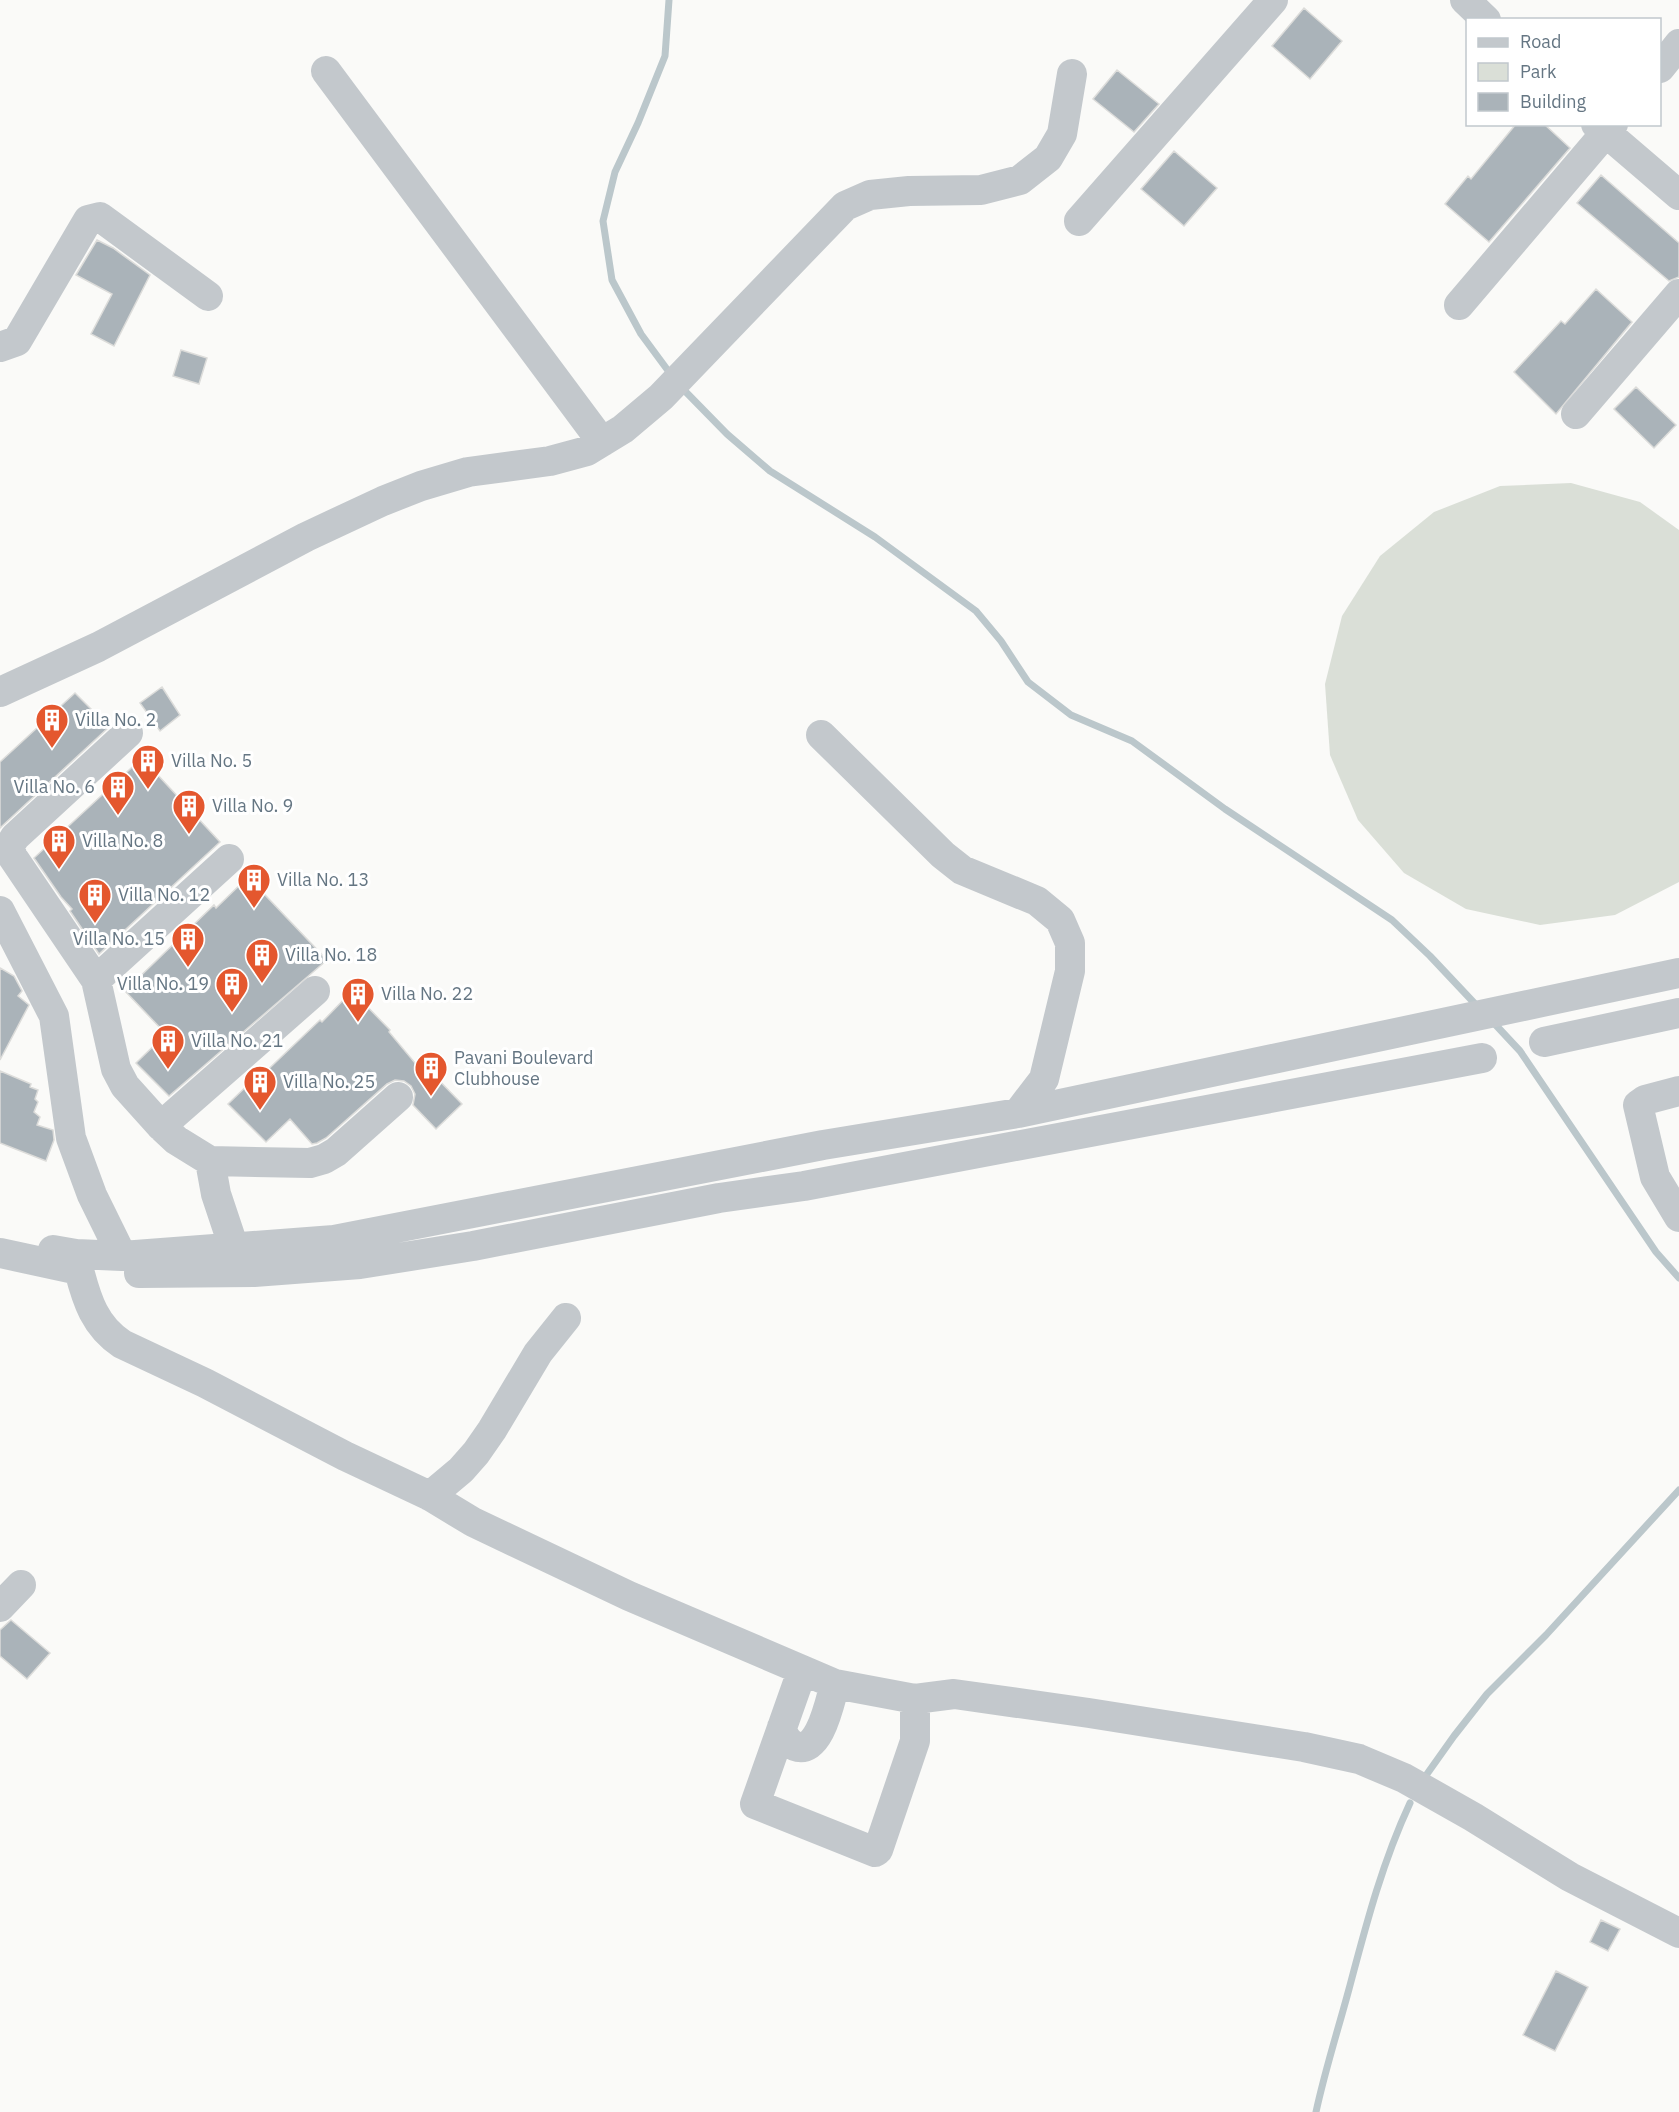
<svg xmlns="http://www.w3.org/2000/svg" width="1679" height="2112" font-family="'IBM Plex Sans',sans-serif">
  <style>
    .green { fill: #dadfd7 }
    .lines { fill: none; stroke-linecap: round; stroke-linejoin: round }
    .stream { stroke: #bbc7cb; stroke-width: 7 }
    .building { fill: #aab3b9; stroke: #dcdcda; stroke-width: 1.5 }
    .minor { stroke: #c3c8cc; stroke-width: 30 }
    .labels { text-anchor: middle; stroke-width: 6; stroke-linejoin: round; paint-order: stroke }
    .poi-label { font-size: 18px; fill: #657683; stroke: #fff; text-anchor: start }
  </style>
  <rect width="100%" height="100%" fill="#fafaf8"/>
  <path class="green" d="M 1571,483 L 1640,502 L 1679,530 L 1679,882 L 1615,915 L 1540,925 L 1466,909 L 1404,873 L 1358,820 L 1330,755 L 1325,684 L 1342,616 L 1380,556 L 1434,512 L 1500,486 Z"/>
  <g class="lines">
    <path class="stream" d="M 669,0 L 665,56 L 638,123 L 615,172 L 603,221 L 612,280 L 641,334 L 672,376
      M 681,387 L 727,434 L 770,471 L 875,537 L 976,611 L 1001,641 L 1028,682 L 1071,715 L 1132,741 L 1225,809 L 1392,920 L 1430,956 L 1478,1007
      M 1492,1021 L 1520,1051 L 1656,1252 L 1679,1278
      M 1427,1774 L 1454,1736 L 1487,1694 L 1546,1635 L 1679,1490
      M 1316,2112 C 1325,2070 1338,2030 1349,1989 C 1366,1925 1382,1863 1410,1803"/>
  </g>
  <path class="building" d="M 1304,8 L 1342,41 L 1310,79 L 1272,46 Z
    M 1117,70 L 1159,104 L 1134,132 L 1093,99 Z
    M 1516,124 L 1544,124 L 1570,148 L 1489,242 L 1445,204 L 1468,176 L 1471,179 Z
    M 1174,151 L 1217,188 L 1184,226 L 1141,189 Z
    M 1601,175 L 1679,243 L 1679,277 L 1669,281 L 1577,203 Z
    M 97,240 L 113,248 L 150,275 L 114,346 L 91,334 L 112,294 L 76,275 Z
    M 1596,289 L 1632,322 L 1556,414 L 1514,372 L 1561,321 L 1565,324 Z
    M 181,350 L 207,358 L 199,384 L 173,376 Z
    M 1636,387 L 1676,425 L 1654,448 L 1614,409 Z
    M 162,687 L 180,715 L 160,731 L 140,703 Z
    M 75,693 L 109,727 L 0,828 L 0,762 Z
    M 142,758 L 220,842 L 99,954 L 70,911 L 72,909 L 61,897 L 34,858 Z
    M 248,877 L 327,960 L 169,1096 L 136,1063 L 166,1034 L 125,991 L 214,905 L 216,908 Z
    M 0,968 L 14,976 L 22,991 L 18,996 L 29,1005 L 0,1060 Z
    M 352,991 L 390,1030 L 389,1032 L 420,1069 L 424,1065 L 462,1104 L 436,1129 L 413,1105 L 415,1094 L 411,1086 L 404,1081 L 395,1080 L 387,1084 L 326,1138 L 317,1143 L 312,1144 L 290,1119 L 266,1142 L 228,1104 L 254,1079 L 256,1081 L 320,1020 L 322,1022 Z
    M 0,1071 L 31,1084 L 30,1087 L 38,1090 L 35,1099 L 38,1102 L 34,1112 L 40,1117 L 37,1125 L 53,1130 L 54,1140 L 46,1161 L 0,1143 Z
    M 11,1620 L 50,1653 L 27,1679 L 0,1656 L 0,1630 Z
    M 1601,1920 L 1620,1929 L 1608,1951 L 1590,1942 Z
    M 1556,1971 L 1588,1987 L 1555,2051 L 1523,2035 Z"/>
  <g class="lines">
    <path class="minor" d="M 1465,0 L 1486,20
      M 1660,68 L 1679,44
      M 326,71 L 602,442
      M 1596,124 L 1679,195
      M 1079,221 L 1273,0
      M 1459,305 L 1613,124
      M 0,347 L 17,341 L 88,220 L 100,217 L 208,296
      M 1576,414 L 1679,294
      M 0,692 L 98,647 L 306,537 L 383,501 L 421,486 L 468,472 L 550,461 L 587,451 L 623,429 L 661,397 L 845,206 L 870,195 L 909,191 L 981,190 L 1020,180 L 1048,158 L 1062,134 L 1072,74
      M 128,733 L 15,837 L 10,845 L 12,856 L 96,980 L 116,1069 L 125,1086 L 161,1126 L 176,1140 L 210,1161 L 310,1163 L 324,1159 L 336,1152 L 398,1097
      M 821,735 L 943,855 L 962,870 L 1037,901 L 1060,920 L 1070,943 L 1070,971 L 1044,1079 L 1018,1113
      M 0,911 L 54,1016 L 71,1138 L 92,1195 L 122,1256
      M 96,980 L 229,859
      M 1544,1042 L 1679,1013
      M 1679,1091 L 1645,1100 L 1638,1105 L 1655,1177 L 1679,1217
      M 161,1126 L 315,991
      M 210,1161 L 216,1194 L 234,1248
      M 53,1250 L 76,1254 L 122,1256 L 334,1240 L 823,1145 L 1018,1113 L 1679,973
      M 0,1253 L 79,1270 C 87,1301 95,1326 122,1344 L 205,1383 L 345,1456 L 430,1496 L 473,1522 L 629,1596 L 835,1684 L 915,1699 L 954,1694 L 1089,1713 L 1304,1747 L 1359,1759 L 1404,1778 L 1473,1817 L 1570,1877 L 1679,1933
      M 139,1273 L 254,1272 L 360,1264 L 473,1246 L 719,1198 L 804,1186 L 1482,1058
      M 430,1496 L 461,1470 L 476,1453 L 492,1430 L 538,1353 L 566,1318
      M 0,1607 L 21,1585
      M 802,1671 L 755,1804 L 875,1852 L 878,1850 L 915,1741 L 915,1699
      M 782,1727 C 783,1735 786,1742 795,1746 C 820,1756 830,1700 835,1684"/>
  </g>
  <defs>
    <symbol id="building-pin" viewBox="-11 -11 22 30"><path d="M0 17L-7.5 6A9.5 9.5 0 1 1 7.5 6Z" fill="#e4572e" stroke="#fff"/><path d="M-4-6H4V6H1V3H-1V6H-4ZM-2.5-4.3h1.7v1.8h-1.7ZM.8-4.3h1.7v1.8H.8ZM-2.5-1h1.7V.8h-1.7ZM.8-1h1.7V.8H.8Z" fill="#fff"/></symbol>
  </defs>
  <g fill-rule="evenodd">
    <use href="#building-pin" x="33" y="701" width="38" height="52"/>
    <use href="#building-pin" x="129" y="742" width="38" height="52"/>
    <use href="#building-pin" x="99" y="768" width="38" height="52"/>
    <use href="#building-pin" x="170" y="787" width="38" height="52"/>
    <use href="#building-pin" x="40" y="822" width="38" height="52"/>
    <use href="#building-pin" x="235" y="861" width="38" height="52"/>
    <use href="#building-pin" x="76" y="876" width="38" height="52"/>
    <use href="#building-pin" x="169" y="920" width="38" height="52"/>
    <use href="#building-pin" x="243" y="936" width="38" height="52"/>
    <use href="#building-pin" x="213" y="965" width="38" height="52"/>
    <use href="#building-pin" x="339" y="975" width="38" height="52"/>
    <use href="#building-pin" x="149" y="1022" width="38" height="52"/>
    <use href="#building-pin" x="412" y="1049" width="38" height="52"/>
    <use href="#building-pin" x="241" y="1063" width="38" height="52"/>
  </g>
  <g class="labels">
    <g class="poi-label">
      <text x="75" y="726">Villa No. 2</text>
      <text x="171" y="767">Villa No. 5</text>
      <text x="95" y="793" text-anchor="end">Villa No. 6</text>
      <text x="212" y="812">Villa No. 9</text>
      <text x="82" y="847">Villa No. 8</text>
      <text x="277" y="886">Villa No. 13</text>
      <text x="118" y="901">Villa No. 12</text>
      <text x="165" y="945" text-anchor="end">Villa No. 15</text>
      <text x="285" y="961">Villa No. 18</text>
      <text x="209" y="990" text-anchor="end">Villa No. 19</text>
      <text x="381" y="1000">Villa No. 22</text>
      <text x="191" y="1047">Villa No. 21</text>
      <text x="454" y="1064">Pavani Boulevard<tspan x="454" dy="21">Clubhouse</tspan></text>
      <text x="283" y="1088">Villa No. 25</text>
    </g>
  </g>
  <rect x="1466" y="18" width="195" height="108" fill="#ffffff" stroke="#c1c8cd" stroke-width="1.5"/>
  <rect x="1478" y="38" width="30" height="9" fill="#c3c8cc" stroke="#c1c8cd" stroke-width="1.5"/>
  <text x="1520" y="48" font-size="18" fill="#657683">Road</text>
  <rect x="1478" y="63" width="30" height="18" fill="#dadfd7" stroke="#c1c8cd" stroke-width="1.5"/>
  <text x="1520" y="78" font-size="18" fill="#657683">Park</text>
  <rect x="1478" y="93" width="30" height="18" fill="#aab3b9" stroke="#c1c8cd" stroke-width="1.5"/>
  <text x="1520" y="108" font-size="18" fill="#657683">Building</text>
</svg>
